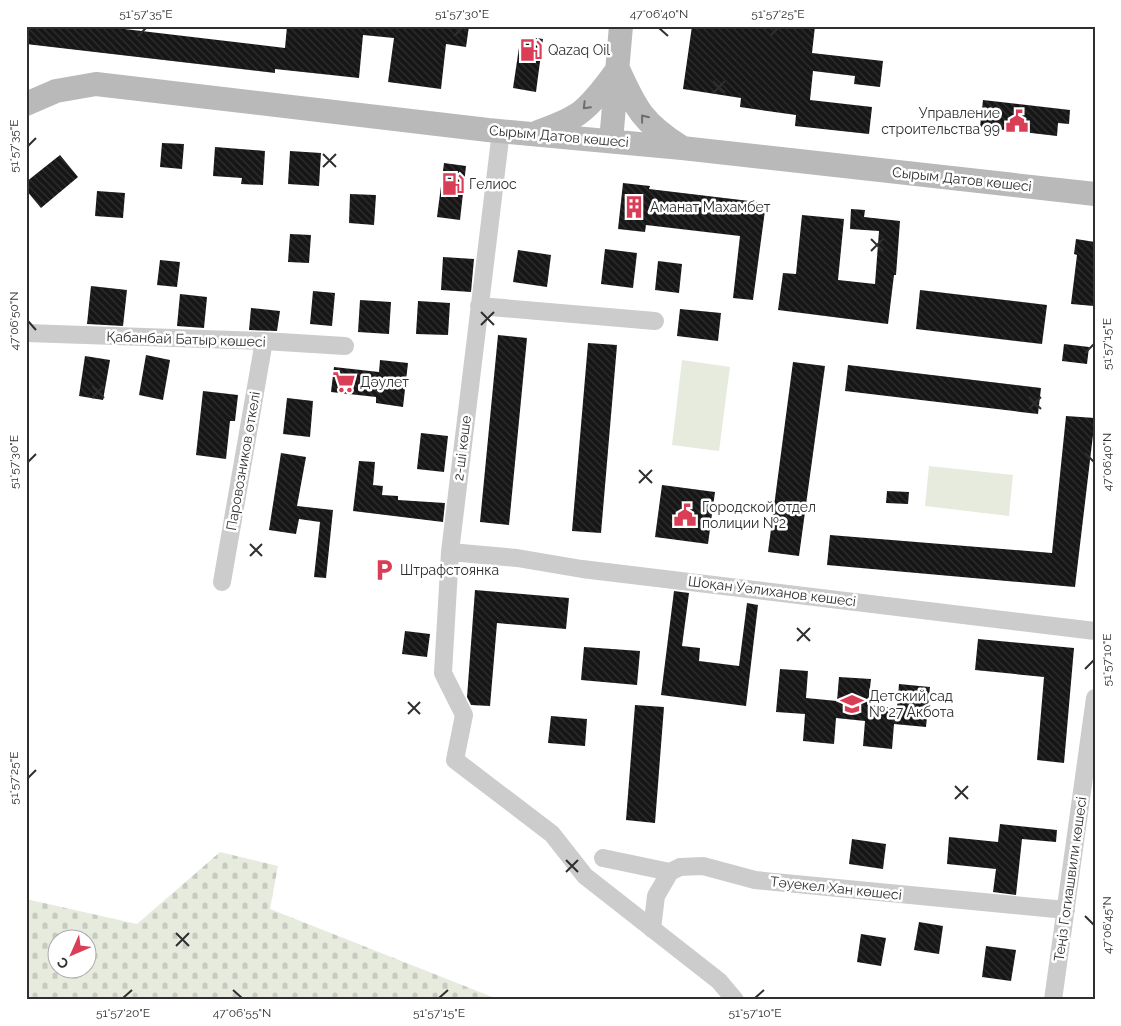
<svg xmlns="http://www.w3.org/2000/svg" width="1121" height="1026" font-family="Raleway,sans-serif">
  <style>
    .cemetery { fill: url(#cemetery-stones); fill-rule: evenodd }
    .park { fill: #e6ebde }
    .building { fill: url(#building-back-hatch) }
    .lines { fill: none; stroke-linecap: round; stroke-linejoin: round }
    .street { stroke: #ccc; stroke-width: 18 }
    .secondary { stroke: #b9b9b9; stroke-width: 24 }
    .oneway { stroke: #6d6d6d }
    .ticks { fill: none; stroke: #2f2f2f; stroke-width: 2 }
    .labels { text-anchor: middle; stroke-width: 5; stroke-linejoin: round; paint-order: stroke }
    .poi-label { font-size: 14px; fill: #2f2f2f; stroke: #fff; text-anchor: start }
    .street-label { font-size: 14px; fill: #2f2f2f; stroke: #fff }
    .neatline { fill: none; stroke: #2f2f2f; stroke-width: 2 }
    .ticks-label { font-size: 12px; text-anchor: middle; fill: #2f2f2f }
  </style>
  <defs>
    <pattern id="cemetery-stones" width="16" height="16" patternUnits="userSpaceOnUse" patternTransform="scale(1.25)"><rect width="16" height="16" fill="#e6ebde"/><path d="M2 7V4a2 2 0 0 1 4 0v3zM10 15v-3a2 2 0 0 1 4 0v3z" fill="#c6cabf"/></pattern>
    <pattern id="building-back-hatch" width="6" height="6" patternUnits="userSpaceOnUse" patternTransform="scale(1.25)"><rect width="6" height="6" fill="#161616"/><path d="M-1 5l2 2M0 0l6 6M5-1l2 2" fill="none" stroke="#303030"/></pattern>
  </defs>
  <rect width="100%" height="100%" fill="#fff"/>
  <path class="cemetery" d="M 220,852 L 278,866 L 270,909 L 500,1000 L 26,1000 L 26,899 L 137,924 ZM 58,938 L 88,938 L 88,968 L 58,968 Z"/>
  <path class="park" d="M 682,360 L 730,367 L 719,451 L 672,445 Z
    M 929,466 L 1013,475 L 1009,516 L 925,506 Z"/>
  <path class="building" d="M 26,26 L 99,26 L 285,48 L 287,26 L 469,26 L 466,47 L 446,44 L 441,89 L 388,82 L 394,38 L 363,35 L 359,78 L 275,69 L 275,73 L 26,44 Z
    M 692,26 L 815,26 L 812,53 L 883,61 L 880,87 L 854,84 L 855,76 L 813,71 L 810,100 L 872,107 L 869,134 L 795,126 L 796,115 L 740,107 L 741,98 L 683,89 Z
    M 530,37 L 543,39 L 536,92 L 513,88 L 520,41 L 529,43 Z
    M 983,100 L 1070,110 L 1069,124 L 1058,123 L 1057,136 L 980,127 Z
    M 162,143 L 184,144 L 182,169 L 160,167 Z
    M 215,147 L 265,151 L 263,185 L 241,184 L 242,178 L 213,176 Z
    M 290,151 L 321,153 L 319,186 L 288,184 Z
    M 60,155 L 78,177 L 41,208 L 26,190 L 26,182 Z
    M 444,163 L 466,166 L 460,220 L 437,217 Z
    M 623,183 L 650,186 L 649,189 L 766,203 L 753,300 L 733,298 L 740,236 L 646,225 L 645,232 L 618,229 Z
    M 97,191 L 125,193 L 123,218 L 95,216 Z
    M 350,194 L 376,195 L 374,225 L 349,223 Z
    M 851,209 L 865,210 L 864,217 L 900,221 L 896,275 L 894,275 L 888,324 L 778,310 L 783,273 L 796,274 L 802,215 L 844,219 L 838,280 L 875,284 L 879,231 L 850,229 Z
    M 290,234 L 311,235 L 309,263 L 288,262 Z
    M 1076,239 L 1095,242 L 1094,306 L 1071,304 L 1077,255 L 1074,254 Z
    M 605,249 L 637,253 L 633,288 L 601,284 Z
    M 518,250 L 551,255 L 547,287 L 513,282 Z
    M 443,257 L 474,259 L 471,292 L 441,290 Z
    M 160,260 L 180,262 L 177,287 L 157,285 Z
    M 658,261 L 682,264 L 679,293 L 655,290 Z
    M 91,286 L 127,290 L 123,326 L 87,324 Z
    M 920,290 L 1047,305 L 1042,344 L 916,329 Z
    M 313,291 L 335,293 L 332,326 L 310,324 Z
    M 180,294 L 207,297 L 204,328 L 177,326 Z
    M 360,300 L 391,302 L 389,334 L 358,332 Z
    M 418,301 L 450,303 L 448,335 L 416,334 Z
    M 251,308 L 280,311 L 277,331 L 249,330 Z
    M 680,309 L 721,313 L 718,341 L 677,336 Z
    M 498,335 L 527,338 L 509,525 L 480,522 Z
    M 588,343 L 617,345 L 601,533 L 572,531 Z
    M 1064,344 L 1089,347 L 1087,364 L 1062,361 Z
    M 146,355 L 170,360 L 163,400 L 139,395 Z
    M 85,356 L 110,360 L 103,400 L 79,396 Z
    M 380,360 L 408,363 L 403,407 L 376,403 L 376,397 L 331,392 L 334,367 L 379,372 Z
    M 793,362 L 825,366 L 799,556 L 768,552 Z
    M 848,365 L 1041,388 L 1038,414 L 845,391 Z
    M 203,391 L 238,395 L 235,421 L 230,421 L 226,459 L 196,455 Z
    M 287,398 L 313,401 L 310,437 L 283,434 Z
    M 1066,416 L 1095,418 L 1075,587 L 827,565 L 830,535 L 1052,553 Z
    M 421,433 L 448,436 L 444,472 L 417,469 Z
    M 281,453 L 306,457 L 297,506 L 333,510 L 326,578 L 314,577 L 320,522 L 299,519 L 296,534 L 269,530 Z
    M 359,461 L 375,462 L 373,485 L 383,486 L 382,495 L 398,496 L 398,500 L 445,503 L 443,522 L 353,511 Z
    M 662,485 L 715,492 L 708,544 L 655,537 Z
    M 887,491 L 909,492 L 908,504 L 886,503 Z
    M 475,590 L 569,598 L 566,629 L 497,623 L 490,706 L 471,705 L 467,697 Z
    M 674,591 L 689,593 L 682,646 L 700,648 L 699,661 L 739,666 L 747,603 L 758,605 L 746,706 L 661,695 Z
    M 405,631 L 430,634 L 427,657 L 402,654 Z
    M 978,639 L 1074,648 L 1064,763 L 1037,760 L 1044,677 L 975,670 Z
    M 584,647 L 640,651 L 637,685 L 581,680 Z
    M 780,669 L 808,671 L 806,698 L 837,701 L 839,677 L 871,679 L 868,705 L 897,708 L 899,684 L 930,687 L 926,727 L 894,724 L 892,749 L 863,746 L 865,721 L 836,718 L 834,744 L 803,741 L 805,714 L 776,712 Z
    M 635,705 L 664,707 L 655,823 L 626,820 Z
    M 551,716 L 587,719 L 585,746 L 548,743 Z
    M 1000,824 L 1057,830 L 1056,842 L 1022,839 L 1016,895 L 993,892 L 996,869 L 947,864 L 949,837 L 998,842 Z
    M 852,839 L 886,844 L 883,869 L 849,864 Z
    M 919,922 L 943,926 L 939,954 L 914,950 Z
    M 861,934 L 886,938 L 881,966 L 857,962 Z
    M 986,946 L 1016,950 L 1011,981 L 982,977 Z"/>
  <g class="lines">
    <path class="street" d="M 501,131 L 450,552 L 443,673 L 464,715 L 455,760 L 552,834 L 585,876 L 719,981 L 735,1000
      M 479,306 L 655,321
      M 26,333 L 264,341 L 345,346
      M 450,552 L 517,558 L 582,569 L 1095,631
      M 222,582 L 264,341
      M 603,858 L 670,872
      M 652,929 L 656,896 L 670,872 L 680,867 L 703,866 L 755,880 L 1066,910
      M 1053,1000 L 1095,698"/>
    <path class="secondary" d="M 26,104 L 56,91 L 96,84 L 488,130 L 682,148 L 1095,194
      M 538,132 C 552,127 566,122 578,114 C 594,103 606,84 618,69 C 636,109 643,123 681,147
      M 611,141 L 621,26"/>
  </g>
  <defs><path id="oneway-chevron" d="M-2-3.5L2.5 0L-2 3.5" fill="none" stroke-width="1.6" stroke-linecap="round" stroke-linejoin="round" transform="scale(1.25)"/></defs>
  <g class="oneway">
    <use href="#oneway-chevron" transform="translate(586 106) rotate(135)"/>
    <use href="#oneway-chevron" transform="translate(644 118) rotate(-129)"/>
  </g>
  <path class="ticks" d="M 659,28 L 668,36M 138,36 L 146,28M 454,36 L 462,28M 770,36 L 778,28M 713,81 L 725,93M 713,93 L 725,81M 28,146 L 36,138M 323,154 L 336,167M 323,167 L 336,154M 871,239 L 883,251M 871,251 L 883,239M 481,312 L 494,325M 28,321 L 36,330M 481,325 L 494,312M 1085,353 L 1094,344M 92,386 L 104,398M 1029,397 L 1041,409M 92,398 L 104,386M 1029,409 L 1041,397M 1085,453 L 1094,462M 28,462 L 36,454M 639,470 L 652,483M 639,483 L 652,470M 250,544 L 262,556M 250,556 L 262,544M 797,628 L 810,641M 797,641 L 810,628M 1085,669 L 1094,660M 408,702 L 420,714M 408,714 L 420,702M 28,778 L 36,770M 955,786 L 968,799M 955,799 L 968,786M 566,860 L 578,872M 566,872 L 578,860M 1085,916 L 1094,925M 176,933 L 189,946M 176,946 L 189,933M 233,990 L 242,998M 123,998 L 132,990M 439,998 L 448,990M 755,998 L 764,990"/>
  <defs>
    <symbol id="fuel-bare" viewBox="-9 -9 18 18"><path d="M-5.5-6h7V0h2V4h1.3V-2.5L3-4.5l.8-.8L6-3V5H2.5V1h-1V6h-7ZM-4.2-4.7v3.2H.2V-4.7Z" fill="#da3d56" stroke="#fff" stroke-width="2.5" paint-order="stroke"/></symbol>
    <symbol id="civic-bare" viewBox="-9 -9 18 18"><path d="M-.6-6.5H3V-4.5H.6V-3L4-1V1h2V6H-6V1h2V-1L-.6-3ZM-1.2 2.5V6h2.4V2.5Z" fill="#da3d56" stroke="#fff" stroke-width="2.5" paint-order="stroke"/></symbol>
    <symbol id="building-bare" viewBox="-9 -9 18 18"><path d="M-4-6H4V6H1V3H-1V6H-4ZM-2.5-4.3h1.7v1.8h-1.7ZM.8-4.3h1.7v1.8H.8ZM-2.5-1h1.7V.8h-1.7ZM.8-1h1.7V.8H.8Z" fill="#da3d56" stroke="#fff" stroke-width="2.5" paint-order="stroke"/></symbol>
    <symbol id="supermarket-bare" viewBox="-9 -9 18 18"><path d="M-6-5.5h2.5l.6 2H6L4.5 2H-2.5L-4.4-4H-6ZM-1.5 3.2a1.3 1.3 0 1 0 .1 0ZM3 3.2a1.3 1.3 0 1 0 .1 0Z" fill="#da3d56" stroke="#fff" stroke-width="2.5" paint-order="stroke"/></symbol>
    <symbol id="parking-bare" viewBox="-9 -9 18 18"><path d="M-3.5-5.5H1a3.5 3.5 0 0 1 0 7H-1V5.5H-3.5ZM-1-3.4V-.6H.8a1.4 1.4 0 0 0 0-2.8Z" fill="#da3d56" stroke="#fff" stroke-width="2.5" paint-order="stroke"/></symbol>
    <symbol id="school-bare" viewBox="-9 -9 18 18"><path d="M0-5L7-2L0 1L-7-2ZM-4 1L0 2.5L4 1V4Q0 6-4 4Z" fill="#da3d56" stroke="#fff" stroke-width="2.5" paint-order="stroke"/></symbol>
  </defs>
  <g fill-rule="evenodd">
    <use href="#fuel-bare" x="515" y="34" width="32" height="32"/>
    <use href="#civic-bare" x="1001" y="105" width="32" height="32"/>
    <use href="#fuel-bare" x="437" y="168" width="32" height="32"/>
    <use href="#building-bare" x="618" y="191" width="32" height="32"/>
    <use href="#supermarket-bare" x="328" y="366" width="32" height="32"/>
    <use href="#civic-bare" x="669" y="499" width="32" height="32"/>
    <use href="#parking-bare" x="368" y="554" width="32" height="32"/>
    <use href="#school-bare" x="836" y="688" width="32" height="32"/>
  </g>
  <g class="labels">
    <g class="poi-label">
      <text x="548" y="55">Qazaq Oil</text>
      <text x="1000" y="118" text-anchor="end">Управление<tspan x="1000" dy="16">строительства 99</tspan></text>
      <text x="469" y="189">Гелиос</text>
      <text x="650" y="212">Аманат Махамбет</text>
      <text x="360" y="387">Дәулет</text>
      <text x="702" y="512">Городской отдел<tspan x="702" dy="16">полиции №2</tspan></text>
      <text x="400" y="575">Штрафстоянка</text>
      <text x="869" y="701">Детский сад<tspan x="869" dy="16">№ 27 Акбота</tspan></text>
    </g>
    <g class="street-label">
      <text transform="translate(559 136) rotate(5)" y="5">Сырым Датов көшесі</text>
      <text transform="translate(962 179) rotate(6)" y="5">Сырым Датов көшесі</text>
      <text transform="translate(186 339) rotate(2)" y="5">Қабанбай Батыр көшесі</text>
      <text transform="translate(462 448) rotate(-83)" y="5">2-ші көше</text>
      <text transform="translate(243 461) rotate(-80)" y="5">Паровозников өткелі</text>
      <text transform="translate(772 591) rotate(7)" y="5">Шоқан Уәлиханов көшесі</text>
      <text transform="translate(1070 879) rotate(-82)" y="5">Теңіз Гогиашвили көшесі</text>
      <text transform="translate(836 888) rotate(6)" y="5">Тәуекел Хан көшесі</text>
    </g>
  </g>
  <rect width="1121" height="1026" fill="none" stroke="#ffffff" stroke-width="55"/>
  <g transform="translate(72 954) rotate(225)"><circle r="24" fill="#ffffff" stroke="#acacac"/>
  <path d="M0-4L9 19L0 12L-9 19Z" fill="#da3d56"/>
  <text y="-8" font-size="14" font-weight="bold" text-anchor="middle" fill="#2f2f2f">С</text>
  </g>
  <rect x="28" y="28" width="1066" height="970" class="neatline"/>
  <g class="ticks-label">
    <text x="146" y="18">51°57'35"E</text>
    <text x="462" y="18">51°57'30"E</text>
    <text x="659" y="18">47°06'40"N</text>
    <text x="778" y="18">51°57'25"E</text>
    <text transform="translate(14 146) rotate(-90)" y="4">51°57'35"E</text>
    <text transform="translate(14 321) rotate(-90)" y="4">47°06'50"N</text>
    <text transform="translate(1107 344) rotate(-90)" y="4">51°57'15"E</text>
    <text transform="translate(1107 462) rotate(-90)" y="4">47°06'40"N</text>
    <text transform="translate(14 462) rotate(-90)" y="4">51°57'30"E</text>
    <text transform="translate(1107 660) rotate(-90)" y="4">51°57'10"E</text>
    <text transform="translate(14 778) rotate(-90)" y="4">51°57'25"E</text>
    <text transform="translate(1107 925) rotate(-90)" y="4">47°06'45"N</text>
    <text x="123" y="1017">51°57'20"E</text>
    <text x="242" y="1017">47°06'55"N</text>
    <text x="439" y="1017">51°57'15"E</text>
    <text x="755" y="1017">51°57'10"E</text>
  </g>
</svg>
